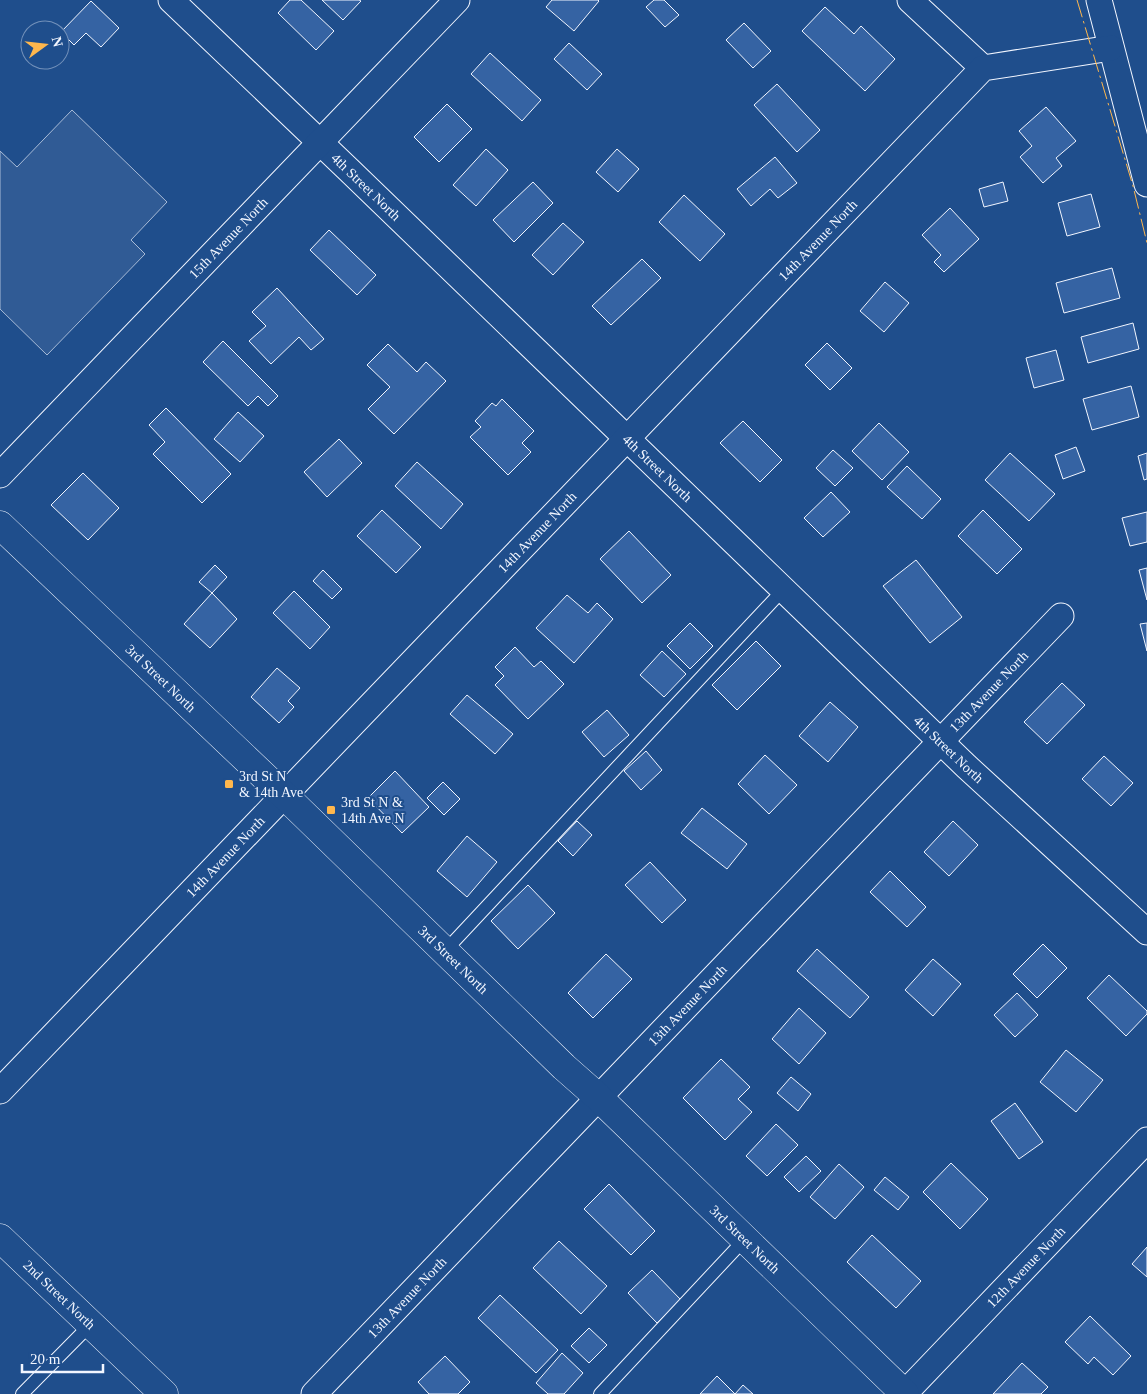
<svg xmlns="http://www.w3.org/2000/svg" width="1147" height="1394" font-family="'Times New Roman',serif">
  <style>
    .built { fill: #305b95; stroke: #a8bbd7 }
    .building { fill: #3563a3; stroke: #f2f6ff }
    .lines { fill: none; stroke-linecap: round; stroke-linejoin: round }
    .lane-casing { stroke: #f2f6ff; stroke-width: 14 }
    .street-casing { stroke: #f2f6ff; stroke-width: 27 }
    .secondary-casing { stroke: #f2f6ff; stroke-width: 29 }
    .lane { stroke: #1f4e8c; stroke-width: 12 }
    .street { stroke: #1f4e8c; stroke-width: 25 }
    .secondary { stroke: #1f4e8c; stroke-width: 28 }
    .power { stroke: #ffb74d; stroke-width: 1; stroke-dasharray: 18 4 2.5 4; stroke-linecap: butt }
    .poi-dot { fill: #ffb74d; stroke: #1f4e8c; stroke-width: 2 }
    .labels { text-anchor: middle; stroke-width: 4; stroke-linejoin: round; paint-order: stroke }
    .street-label { font-size: 14px; fill: #f2f6ff; stroke: #1f4e8c }
    .poi-label { font-size: 14px; fill: #f2f6ff; stroke: #1f4e8c; text-anchor: start }
  </style>
  <rect width="100%" height="100%" fill="#1f4e8c"/>
  <path class="built" d="M 72,110 L 167,202 L 131,240 L 145,254 L 47,355 L 0,309 L 0,151 L 17,167 Z"/>
  <path class="building" d="M 290,0 L 301,0 L 334,31 L 316,50 L 278,13 Z
    M 322,0 L 359,0 L 361,1 L 343,20 Z
    M 552,0 L 598,0 L 599,1 L 574,31 L 546,7 Z
    M 654,0 L 664,0 L 679,15 L 665,27 L 646,7 Z
    M 91,1 L 119,28 L 101,47 L 86,33 L 74,45 L 61,32 Z
    M 825,7 L 854,34 L 861,26 L 895,59 L 865,91 L 802,31 Z
    M 744,23 L 771,51 L 753,68 L 726,40 Z
    M 569,43 L 602,74 L 587,90 L 554,59 Z
    M 490,53 L 541,100 L 522,121 L 471,74 Z
    M 777,84 L 820,130 L 797,152 L 754,105 Z
    M 447,104 L 472,129 L 439,162 L 414,137 Z
    M 1046,107 L 1076,141 L 1056,158 L 1062,166 L 1043,183 L 1020,157 L 1032,146 L 1019,131 Z
    M 486,149 L 508,170 L 476,206 L 453,185 Z
    M 617,149 L 639,169 L 618,192 L 596,172 Z
    M 775,157 L 797,183 L 778,198 L 770,189 L 751,206 L 737,189 Z
    M 533,182 L 553,203 L 514,242 L 493,220 Z
    M 1003,182 L 1008,201 L 984,207 L 979,189 Z
    M 1091,194 L 1100,227 L 1067,236 L 1058,203 Z
    M 684,195 L 725,234 L 700,261 L 659,222 Z
    M 950,208 L 979,239 L 944,272 L 934,262 L 941,255 L 922,235 Z
    M 563,223 L 584,242 L 553,275 L 532,255 Z
    M 329,230 L 376,275 L 357,295 L 310,250 Z
    M 642,259 L 661,278 L 611,325 L 592,306 Z
    M 1112,268 L 1120,298 L 1064,313 L 1056,283 Z
    M 885,282 L 909,303 L 884,332 L 860,311 Z
    M 277,288 L 324,339 L 311,350 L 299,337 L 271,364 L 249,341 L 266,326 L 252,312 Z
    M 1133,323 L 1139,349 L 1088,363 L 1081,337 Z
    M 223,341 L 278,396 L 268,406 L 258,396 L 248,406 L 203,362 Z
    M 827,343 L 852,368 L 830,390 L 805,365 Z
    M 388,344 L 417,372 L 426,362 L 446,381 L 394,434 L 368,409 L 390,387 L 367,365 Z
    M 1056,350 L 1064,380 L 1034,388 L 1026,358 Z
    M 1131,386 L 1139,417 L 1092,430 L 1083,399 Z
    M 502,399 L 534,431 L 522,443 L 531,452 L 508,475 L 470,437 L 481,427 L 475,421 L 492,403 L 496,406 Z
    M 166,408 L 231,474 L 202,503 L 153,454 L 165,442 L 149,425 Z
    M 238,412 L 264,436 L 240,462 L 214,439 Z
    M 743,421 L 782,460 L 760,482 L 720,443 Z
    M 879,423 L 909,452 L 882,480 L 852,451 Z
    M 339,439 L 362,463 L 327,497 L 304,472 Z
    M 1076,447 L 1085,471 L 1063,479 L 1055,455 Z
    M 833,450 L 853,468 L 835,486 L 816,468 Z
    M 1010,453 L 1055,494 L 1029,521 L 985,480 Z
    M 1147,453 L 1147,479 L 1144,480 L 1138,456 Z
    M 417,462 L 463,504 L 441,529 L 395,486 Z
    M 907,466 L 941,499 L 922,519 L 887,487 Z
    M 83,473 L 119,508 L 88,540 L 51,505 Z
    M 831,492 L 850,512 L 823,537 L 804,518 Z
    M 382,510 L 421,547 L 396,573 L 357,536 Z
    M 983,510 L 1022,549 L 997,574 L 958,536 Z
    M 1147,512 L 1147,542 L 1130,546 L 1122,518 Z
    M 629,531 L 671,575 L 642,603 L 600,559 Z
    M 916,560 L 962,617 L 930,643 L 883,586 Z
    M 215,565 L 227,577 L 212,593 L 199,582 Z
    M 1147,568 L 1147,600 L 1139,570 Z
    M 323,570 L 342,589 L 332,599 L 313,581 Z
    M 294,591 L 330,627 L 310,649 L 273,613 Z
    M 212,593 L 237,619 L 210,648 L 184,624 Z
    M 567,595 L 588,613 L 597,603 L 613,619 L 574,663 L 536,628 Z
    M 690,623 L 713,646 L 690,669 L 667,646 Z
    M 1147,623 L 1147,651 L 1140,624 Z
    M 756,641 L 781,666 L 737,710 L 712,685 Z
    M 515,647 L 534,667 L 541,661 L 564,684 L 528,719 L 495,685 L 504,676 L 495,667 Z
    M 662,651 L 686,674 L 664,697 L 640,675 Z
    M 277,668 L 300,688 L 288,701 L 294,707 L 279,723 L 251,697 Z
    M 1062,683 L 1085,705 L 1047,744 L 1024,722 Z
    M 467,695 L 513,734 L 495,754 L 450,714 Z
    M 830,702 L 858,727 L 828,762 L 799,736 Z
    M 607,710 L 629,735 L 604,757 L 582,732 Z
    M 646,751 L 662,770 L 641,790 L 624,771 Z
    M 765,755 L 797,785 L 769,814 L 738,784 Z
    M 1104,756 L 1133,783 L 1111,806 L 1082,779 Z
    M 395,771 L 429,807 L 402,833 L 368,798 Z
    M 443,782 L 460,799 L 444,815 L 427,798 Z
    M 702,808 L 747,844 L 727,869 L 681,833 Z
    M 577,821 L 592,835 L 573,856 L 558,841 Z
    M 953,821 L 978,845 L 949,876 L 924,852 Z
    M 467,836 L 497,862 L 467,897 L 437,871 Z
    M 650,862 L 686,900 L 662,923 L 625,885 Z
    M 890,871 L 926,907 L 907,927 L 870,892 Z
    M 528,885 L 555,913 L 518,949 L 491,921 Z
    M 1043,944 L 1067,968 L 1037,998 L 1013,974 Z
    M 817,949 L 869,997 L 850,1018 L 797,971 Z
    M 606,954 L 632,979 L 593,1018 L 568,993 Z
    M 933,959 L 961,984 L 933,1016 L 905,990 Z
    M 1109,975 L 1147,1011 L 1147,1014 L 1126,1036 L 1087,998 Z
    M 1017,993 L 1038,1015 L 1015,1037 L 994,1015 Z
    M 799,1008 L 826,1033 L 799,1064 L 772,1039 Z
    M 1066,1050 L 1103,1080 L 1076,1112 L 1040,1082 Z
    M 721,1059 L 750,1087 L 738,1099 L 752,1112 L 725,1140 L 683,1098 Z
    M 791,1077 L 811,1094 L 798,1111 L 777,1093 Z
    M 1015,1103 L 1043,1142 L 1019,1159 L 991,1121 Z
    M 776,1124 L 798,1145 L 767,1176 L 746,1156 Z
    M 806,1156 L 821,1171 L 799,1192 L 784,1177 Z
    M 951,1163 L 988,1199 L 960,1229 L 923,1192 Z
    M 839,1164 L 864,1187 L 835,1219 L 810,1197 Z
    M 885,1177 L 909,1197 L 898,1210 L 874,1190 Z
    M 609,1184 L 655,1231 L 631,1255 L 584,1209 Z
    M 872,1235 L 921,1281 L 896,1308 L 847,1262 Z
    M 559,1241 L 607,1286 L 581,1314 L 533,1268 Z
    M 1147,1247 L 1147,1277 L 1132,1264 Z
    M 652,1270 L 681,1300 L 657,1323 L 628,1293 Z
    M 500,1295 L 558,1350 L 536,1373 L 478,1318 Z
    M 1090,1316 L 1131,1356 L 1113,1375 L 1094,1357 L 1088,1364 L 1065,1342 Z
    M 589,1328 L 607,1345 L 589,1363 L 571,1346 Z
    M 562,1353 L 583,1373 L 564,1394 L 548,1394 L 536,1383 Z
    M 445,1356 L 470,1382 L 458,1394 L 429,1394 L 418,1382 Z
    M 1022,1363 L 1048,1387 L 1041,1394 L 993,1394 Z
    M 717,1376 L 735,1394 L 743,1385 L 753,1394 L 700,1394 Z"/>
  <g class="lines">
    <defs>
      <path id="lane" d="M 445,951 L 783,590
        M 22,1394 L 91,1324
        M 600,1394 L 745,1239"/>
      <g id="street">
        <path id="s1" d="M 171,0 L 350,171 L 966,766 L 1147,932"/>
        <path d="M 910,0 L 983,68"/>
        <path d="M 1099,0 L 1147,184"/>
        <path id="s2" d="M 0,475 L 457,0"/>
        <path id="s3" d="M 0,1091 L 983,68 L 1111,48"/>
        <path id="s4" d="M 314,1394 L 1061,616"/>
        <path id="s5" d="M 904,1394 L 1147,1140"/>
      </g>
      <g id="secondary">
        <path id="s6" d="M 0,525 L 285,796 L 564,1067 L 598,1097 L 905,1394"/>
        <path id="s7" d="M 0,1238 L 164,1394"/>
      </g>
    </defs>
    <use href="#lane" class="lane-casing"/>
    <use href="#street" class="street-casing"/>
    <use href="#secondary" class="secondary-casing"/>
    <use href="#lane" class="lane"/>
    <use href="#street" class="street"/>
    <use href="#secondary" class="secondary"/>
    <path class="power" d="M 1077,0 L 1133,186 L 1147,243"/>
  </g>
  <g class="poi-dot">
    <rect x="224" y="779" width="10" height="10" rx="2.5"/>
    <rect x="326" y="805" width="10" height="10" rx="2.5"/>
  </g>
  <g class="labels">
    <g class="street-label">
      <text dy="5" stroke="none"><textPath href="#s1" startOffset="270">4th Street North</textPath></text>
      <text dy="5" stroke="none"><textPath href="#s2" startOffset="329">15th Avenue North</textPath></text>
      <text dy="5" stroke="none"><textPath href="#s3" startOffset="1180">14th Avenue North</textPath></text>
      <text dy="5" stroke="none"><textPath href="#s1" startOffset="675">4th Street North</textPath></text>
      <text dy="5" stroke="none"><textPath href="#s3" startOffset="775">14th Avenue North</textPath></text>
      <text dy="5" stroke="none"><textPath href="#s6" startOffset="222">3rd Street North</textPath></text>
      <text dy="5" stroke="none"><textPath href="#s4" startOffset="974">13th Avenue North</textPath></text>
      <text dy="5" stroke="none"><textPath href="#s1" startOffset="1080">4th Street North</textPath></text>
      <text dy="5" stroke="none"><textPath href="#s3" startOffset="325">14th Avenue North</textPath></text>
      <text dy="5" stroke="none"><textPath href="#s6" startOffset="628">3rd Street North</textPath></text>
      <text dy="5" stroke="none"><textPath href="#s4" startOffset="539">13th Avenue North</textPath></text>
      <text dy="5" stroke="none"><textPath href="#s6" startOffset="1032">3rd Street North</textPath></text>
      <text dy="5" stroke="none"><textPath href="#s5" startOffset="176">12th Avenue North</textPath></text>
      <text dy="5" stroke="none"><textPath href="#s7" startOffset="82">2nd Street North</textPath></text>
      <text dy="5" stroke="none"><textPath href="#s4" startOffset="134">13th Avenue North</textPath></text>
    </g>
    <g class="poi-label">
      <text x="239" y="781">3rd St N<tspan x="239" dy="16">&amp; 14th Ave</tspan></text>
      <text x="341" y="807">3rd St N &amp;<tspan x="341" dy="16">14th Ave N</tspan></text>
    </g>
  </g>
  <g transform="translate(45 45) rotate(75)"><circle r="24" fill="#1f4e8c" stroke="#7391ba"/>
  <path d="M0-4L9 19L0 12L-9 19Z" fill="#ffb74d"/>
  <text y="-8" font-size="14" font-weight="bold" text-anchor="middle" fill="#f2f6ff">N</text>
  </g>
  <path d="M22 1364v8h81v-8" fill="none" stroke="#f2f6ff" stroke-width="2.5"/>
  <text x="30" y="1364" font-size="15" fill="#f2f6ff" stroke="#1f4e8c" stroke-width="4" paint-order="stroke">20 m</text>
</svg>
